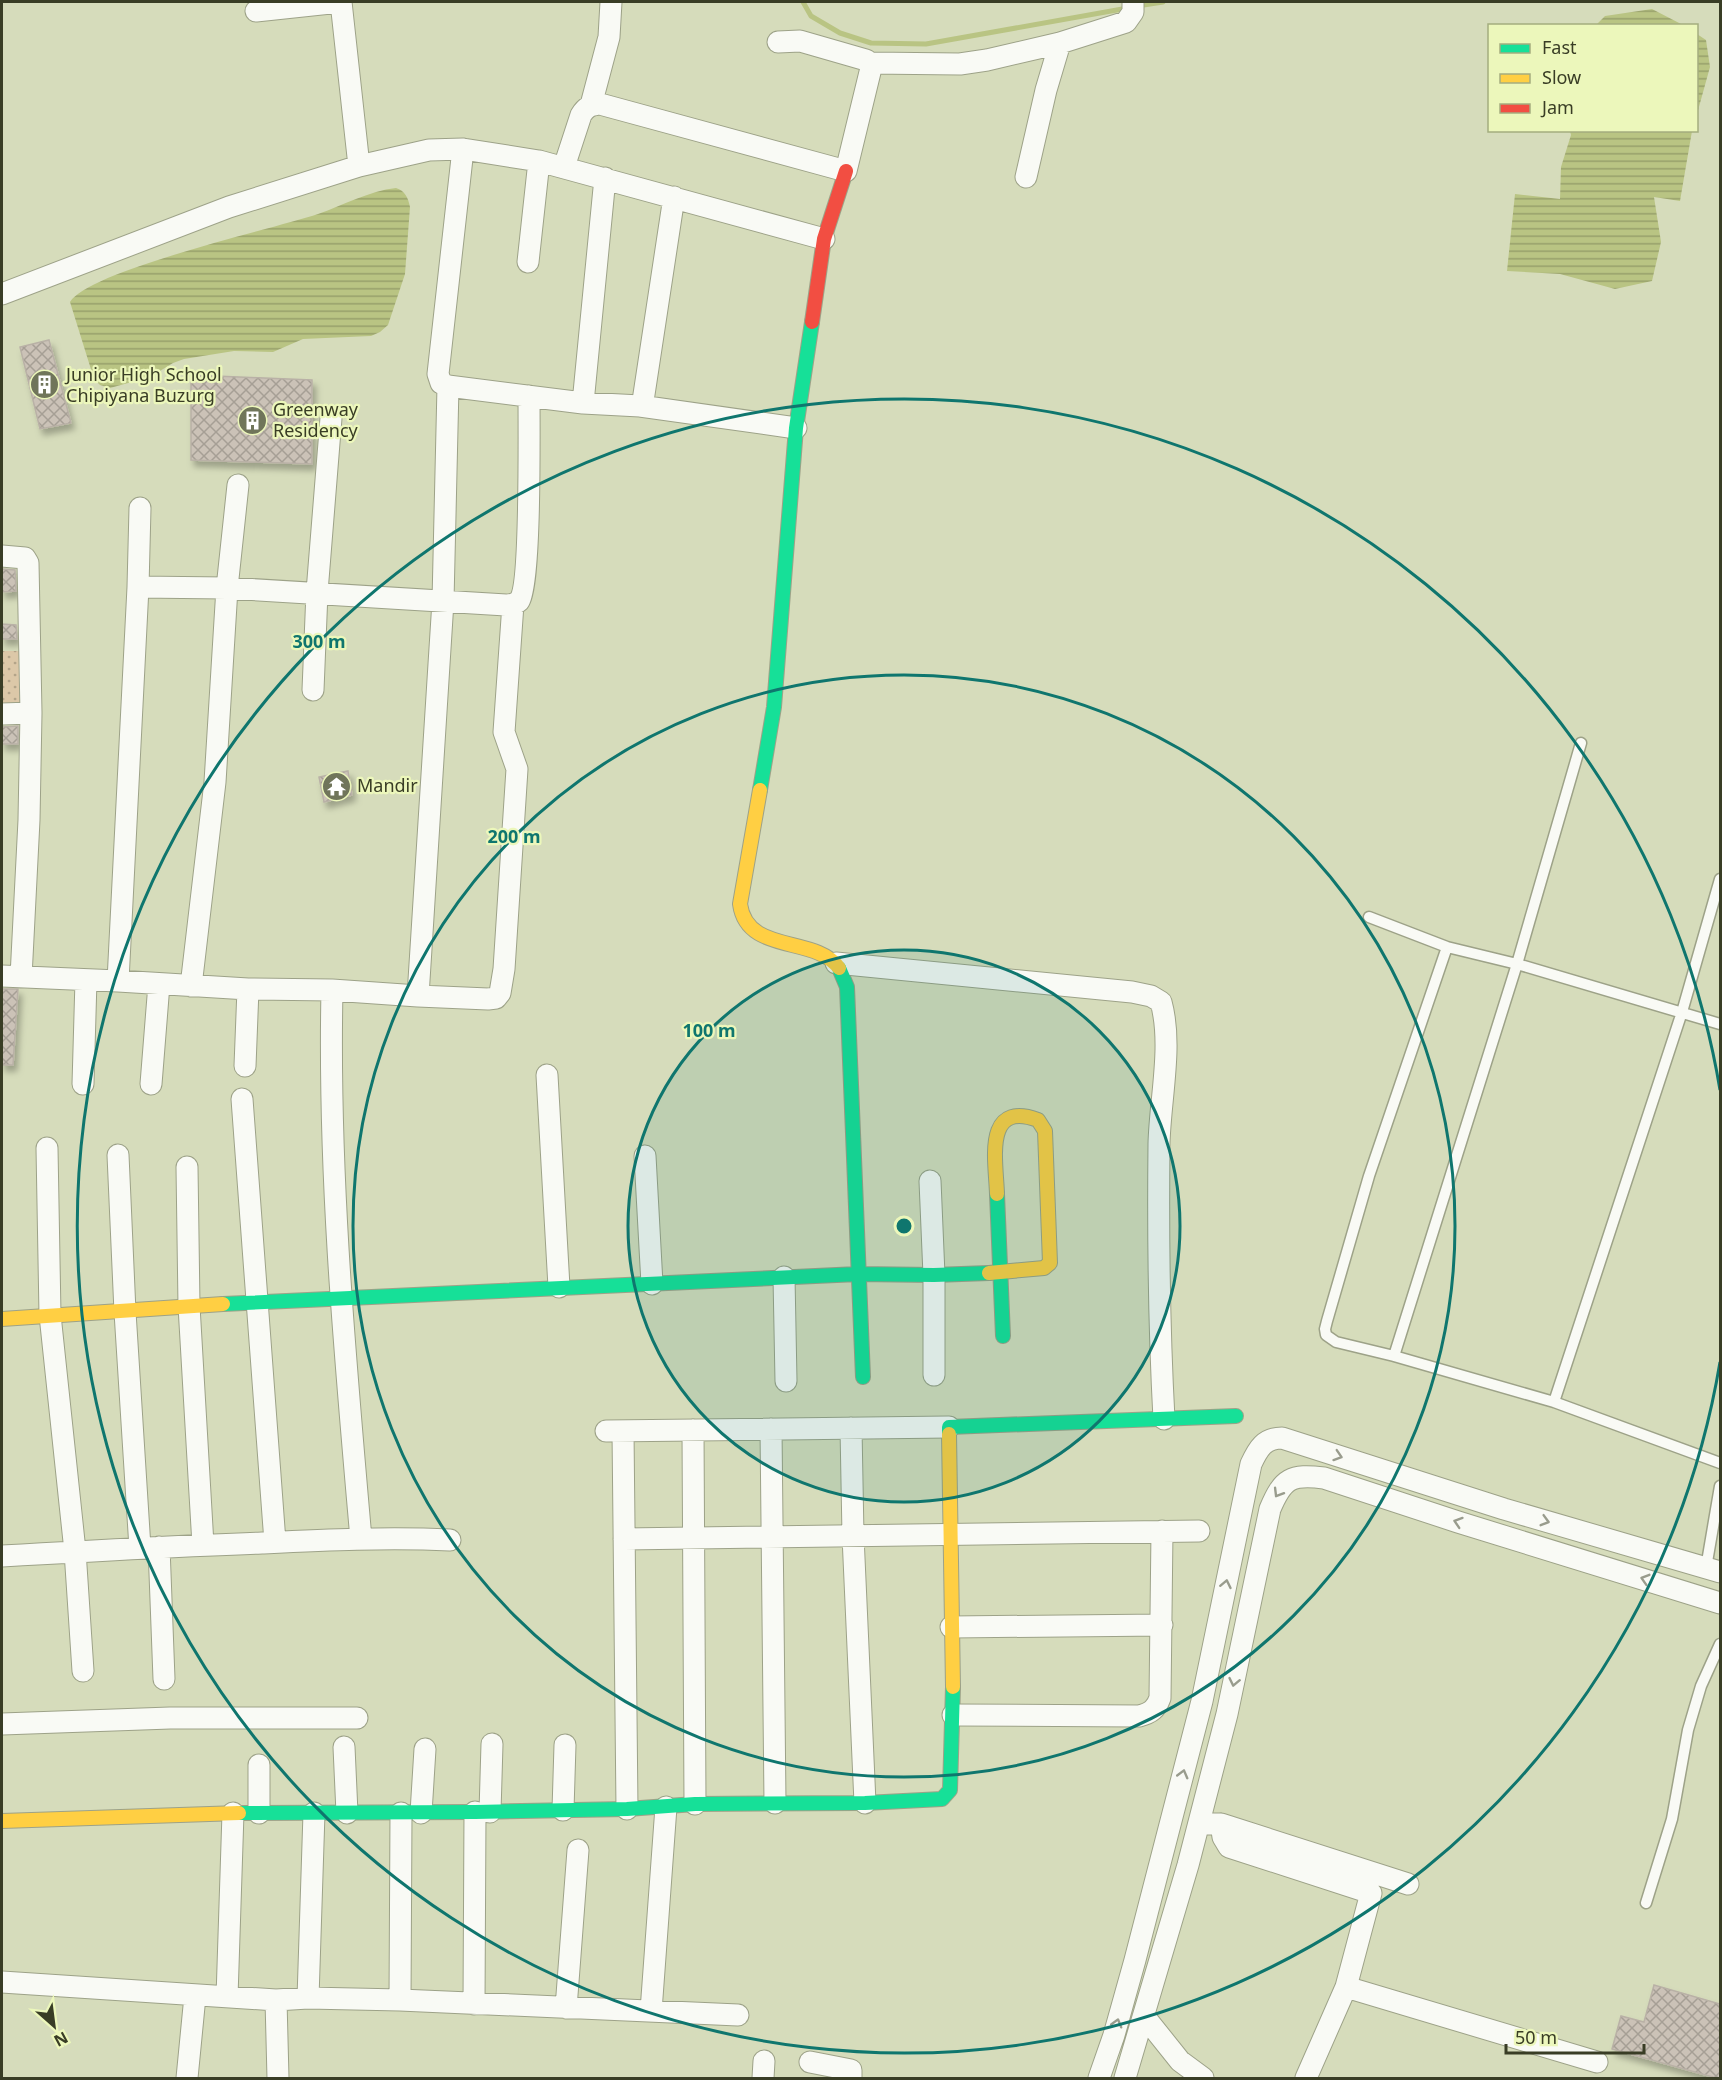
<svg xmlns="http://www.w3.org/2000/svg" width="1722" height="2080" font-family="'Noto Sans',sans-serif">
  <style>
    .grass { fill: url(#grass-dots) }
    .water { fill: url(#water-rules) }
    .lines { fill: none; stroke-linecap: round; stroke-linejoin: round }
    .stream { stroke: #b9c483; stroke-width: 5 }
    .building { fill: url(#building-cross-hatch); stroke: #b9b1a6; stroke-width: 1.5; filter: url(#shadow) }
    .lane-casing { stroke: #9da288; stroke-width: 13 }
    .street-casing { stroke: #9da288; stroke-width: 23 }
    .fast-casing { stroke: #9da288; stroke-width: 16 }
    .slow-casing { stroke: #9da288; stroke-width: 16 }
    .jam-casing { stroke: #9da288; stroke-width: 16 }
    .lane { stroke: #f9faf5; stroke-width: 10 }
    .street { stroke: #f9faf5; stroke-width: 21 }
    .fast { stroke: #16e098; stroke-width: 14 }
    .slow { stroke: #ffcf43; stroke-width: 14 }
    .jam { stroke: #f24e42; stroke-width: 14 }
    .oneway { stroke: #999c8d }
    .ring { fill: none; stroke: #0f766e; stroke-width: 3 }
    .labels { text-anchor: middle; stroke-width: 4.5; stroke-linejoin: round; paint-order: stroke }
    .poi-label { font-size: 18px; fill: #393d25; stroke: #ecf7bb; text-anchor: start }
    .centre { fill: #0f766e; stroke: #ecf7bb; stroke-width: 3 }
    .ring-label { font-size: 18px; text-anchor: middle; font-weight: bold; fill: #0f766e; stroke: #ecf7bb; stroke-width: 4.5; stroke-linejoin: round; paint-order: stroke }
  </style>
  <defs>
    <pattern id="grass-dots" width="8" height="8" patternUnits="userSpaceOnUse" patternTransform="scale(1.5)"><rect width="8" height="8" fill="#dcc8a8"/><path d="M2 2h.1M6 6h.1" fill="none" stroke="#b3a489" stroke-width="1.8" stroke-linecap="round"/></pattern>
    <pattern id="water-rules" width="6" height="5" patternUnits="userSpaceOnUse" patternTransform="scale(1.5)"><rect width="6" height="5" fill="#b9c483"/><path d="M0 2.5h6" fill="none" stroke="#97a06b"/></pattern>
    <pattern id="building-cross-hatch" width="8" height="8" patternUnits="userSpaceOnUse" patternTransform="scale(1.5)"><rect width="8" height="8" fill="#cbc2b7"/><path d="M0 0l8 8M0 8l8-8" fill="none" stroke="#a69f95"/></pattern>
    <filter id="shadow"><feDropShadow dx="3.5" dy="6" stdDeviation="3" flood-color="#0004"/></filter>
  </defs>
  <rect width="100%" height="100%" fill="#d6dcbb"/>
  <path class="grass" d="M 2,651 L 25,651 L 28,708 L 2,708 Z"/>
  <path class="water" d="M 1652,9 L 1683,25 L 1596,25 L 1605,16 Z
    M 1697,34 L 1706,40 L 1710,67 L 1697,114 Z
    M 1570,131 L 1692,131 L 1680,201 L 1654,197 L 1661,242 L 1652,281 L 1615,289 L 1560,274 L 1507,271 L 1515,194 L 1560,199 L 1561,167 L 1571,135 Z
    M 396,188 C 405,191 408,197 410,207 L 405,274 L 388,325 L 380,332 L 371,336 L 303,339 L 273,352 L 234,351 L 184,359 L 173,363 L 150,377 L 110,388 L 100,385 L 94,379 L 70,302 C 90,270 273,229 318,214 C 344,205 369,191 396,188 Z"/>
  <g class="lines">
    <path class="stream" d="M 803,2 L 811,16 L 840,33 L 871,43 L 926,44 L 1128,8
      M 1137,6 L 1163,2"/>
  </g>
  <path class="building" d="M 49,340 L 71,423 L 40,429 L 20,347 Z
    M 191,375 L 312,380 L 312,464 L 191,460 Z
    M 2,569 L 15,570 L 16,591 L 2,592 Z
    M 2,624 L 16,625 L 17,639 L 2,639 Z
    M 18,726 L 18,744 L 2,744 L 2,727 Z
    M 348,771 L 352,795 L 324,802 L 319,777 Z
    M 2,989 L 18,989 L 13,1065 L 2,1065 Z
    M 1654,1985 L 1720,2004 L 1720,2079 L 1612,2049 L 1621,2016 L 1644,2022 Z"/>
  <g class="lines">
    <defs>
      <path id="lane" d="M 1369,917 L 1447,947 L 1517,964 L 1720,1024
        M 1447,947 L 1369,1176 L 1327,1321 L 1325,1329 L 1326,1335 L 1336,1342 L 1394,1356 L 1554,1402 L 1720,1463
        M 1394,1356 L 1517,964 L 1581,743
        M 1554,1402 L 1682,1012 L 1720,879
        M 1706,1568 L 1720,1486
        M 1646,1903 L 1672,1819 L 1688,1730 L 1701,1686 L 1720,1644"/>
      <path id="street" d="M 341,2 L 359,166
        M 256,11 L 340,2
        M 870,63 L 960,64 L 987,60 L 1060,43 L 1126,22 L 1133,12 L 1133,2
        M 591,105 L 609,37 L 611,2
        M 463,149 L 438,374 L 441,383 L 448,386 L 583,403 L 640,406 L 643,401 L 674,197
        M 564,167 L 581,115 C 586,107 590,105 600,104 L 846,171 L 871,68 L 870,63 L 866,60 L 800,41 L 778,42
        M 1026,177 L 1046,90 L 1060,43
        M 528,262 L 539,161
        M 2,294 L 229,207 L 359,166 L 429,150 L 463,149 L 539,161 L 824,239
        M 583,403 L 605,178
        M 640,406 L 796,428
        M 2,556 L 25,558 L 28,563 L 31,713 L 29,820 L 21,977
        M 138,587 L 140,508
        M 313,690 L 317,592 L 331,418
        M 2,714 L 31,713
        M 836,963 L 1132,992 L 1151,996 L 1161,1002 C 1173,1045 1160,1099 1159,1144 C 1158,1236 1159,1327 1164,1419
        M 2,976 L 118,981 L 248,989 L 332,990 L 418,996 L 443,601 L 448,386
        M 118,981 L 138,587 L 227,588 L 506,605 C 510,605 516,604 519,601 C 531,586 529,425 529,396
        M 191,986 L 215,782 L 227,588 L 238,485
        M 332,990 C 328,1174 345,1356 361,1539
        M 418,996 L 488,999 L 496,998 L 500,993 L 504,969 L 517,769 L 504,732 L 513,604
        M 245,1066 L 248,989
        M 547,1075 L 559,1287
        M 83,1084 L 86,980
        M 151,1084 L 159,984
        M 242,1099 L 275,1542
        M 47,1148 L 50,1315 L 75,1551 L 83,1671
        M 118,1155 L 125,1312 L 140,1548
        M 645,1156 L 652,1284
        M 187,1167 L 189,1306 L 203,1545
        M 930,1181 L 934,1275 L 934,1375
        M 784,1277 L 786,1381
        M 851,1428 L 853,1536 L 865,1803
        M 771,1429 L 775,1803
        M 693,1430 L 695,1804
        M 606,1431 L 949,1427
        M 623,1431 L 627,1809
        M 624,1539 L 1199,1531
        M 159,1547 L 164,1679
        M 2,1556 C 88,1551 175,1546 262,1543 C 325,1540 387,1537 450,1540
        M 951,1627 L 1162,1625
        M 953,1715 L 1139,1716 C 1151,1713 1156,1709 1160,1698 L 1162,1531
        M 2,1724 L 170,1718 L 357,1718
        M 344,1747 L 347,1813
        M 563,1810 L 565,1745
        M 490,1812 L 492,1744
        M 259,1813 L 259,1765
        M 421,1813 L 425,1749
        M 1210,1824 L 1221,1824 L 1408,1884
        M 1221,1824 L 1223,1837 L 1229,1847 L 1371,1893 L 1346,1987 L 1306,2078
        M 2,1982 L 276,2000 L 308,1998 L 400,2000 L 738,2015
        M 1346,1987 L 1597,2062
        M 227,1997 L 233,1813
        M 308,1998 L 314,1813
        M 276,2000 L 278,2078
        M 400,2000 L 401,1813
        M 474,2004 L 475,1812
        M 566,2008 L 578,1850
        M 651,2011 L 666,1807
        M 1144,2016 L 1180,2061 L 1203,2078
        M 810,2062 L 851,2070 L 851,2078
        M 187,2078 L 195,1996
        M 763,2078 L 764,2061
        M 1099,2078 L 1114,2035 L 1135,1960 L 1202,1701 L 1251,1464 C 1258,1449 1264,1438 1282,1438 L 1504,1509 L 1720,1572
        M 1125,2078 L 1188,1865 L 1227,1714 L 1270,1509 C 1283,1478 1291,1474 1324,1478 L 1458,1522 L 1720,1603"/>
      <path id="fast" d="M 760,790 L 774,707 L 796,428 L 812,322
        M 839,968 L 847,987 L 863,1377
        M 997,1194 L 1003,1336
        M 223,1304 L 858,1274 L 934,1275 L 989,1273
        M 949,1434 L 949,1427 L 1236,1416
        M 239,1813 L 475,1812 L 627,1809 L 695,1804 L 865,1803 L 942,1799 L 950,1790 L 953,1687"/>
      <path id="slow" d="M 760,790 L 740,904 C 747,955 815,935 839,968
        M 989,1273 L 1044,1268 L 1050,1263 L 1045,1131 L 1038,1120 C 983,1100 996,1161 997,1194
        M 2,1319 L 223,1304
        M 949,1434 L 953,1687
        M 2,1821 L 239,1813"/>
      <path id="jam" d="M 812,322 L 824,239 L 846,171"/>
    </defs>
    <use href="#lane" class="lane-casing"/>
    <use href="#street" class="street-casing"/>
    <use href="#fast" class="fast-casing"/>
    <use href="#slow" class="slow-casing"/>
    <use href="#jam" class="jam-casing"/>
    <use href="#lane" class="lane"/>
    <use href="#street" class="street"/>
    <use href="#fast" class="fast"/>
    <use href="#slow" class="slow"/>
    <use href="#jam" class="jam"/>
  </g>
  <defs><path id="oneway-chevron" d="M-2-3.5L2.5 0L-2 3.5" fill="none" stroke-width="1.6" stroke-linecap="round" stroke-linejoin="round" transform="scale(1.5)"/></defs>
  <g class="oneway">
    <use href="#oneway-chevron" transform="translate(1338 1456) rotate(18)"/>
    <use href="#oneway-chevron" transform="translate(1278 1493) rotate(121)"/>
    <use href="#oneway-chevron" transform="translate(1545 1521) rotate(16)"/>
    <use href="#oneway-chevron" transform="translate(1458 1522) rotate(-162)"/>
    <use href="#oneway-chevron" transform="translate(1645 1579) rotate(-163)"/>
    <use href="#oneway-chevron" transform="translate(1226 1584) rotate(-78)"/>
    <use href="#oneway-chevron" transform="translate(1234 1682) rotate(102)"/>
    <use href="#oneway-chevron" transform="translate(1183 1774) rotate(-75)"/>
    <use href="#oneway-chevron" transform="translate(1117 2023) rotate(-74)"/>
  </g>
  <circle cx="904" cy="1226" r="276" fill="#0f766e" fill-opacity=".12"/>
  <g class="ring">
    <circle cx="904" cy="1226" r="276"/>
    <circle cx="904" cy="1226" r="551"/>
    <path d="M1720 1362A827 827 0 1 1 1720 1090"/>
  </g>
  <defs>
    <symbol id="building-disc" viewBox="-11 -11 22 22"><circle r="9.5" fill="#70755a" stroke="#ecf7bb"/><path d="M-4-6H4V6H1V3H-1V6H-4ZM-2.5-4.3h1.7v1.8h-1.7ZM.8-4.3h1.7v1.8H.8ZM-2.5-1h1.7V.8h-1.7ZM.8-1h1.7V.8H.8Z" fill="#fff"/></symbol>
    <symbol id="temple-disc" viewBox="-11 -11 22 22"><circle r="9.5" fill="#70755a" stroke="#ecf7bb"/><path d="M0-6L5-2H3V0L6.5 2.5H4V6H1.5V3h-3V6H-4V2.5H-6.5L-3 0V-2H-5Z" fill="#fff"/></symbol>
  </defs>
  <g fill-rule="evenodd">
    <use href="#building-disc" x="28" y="368" width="33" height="33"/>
    <use href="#building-disc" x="236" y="404" width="33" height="33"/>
    <use href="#temple-disc" x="320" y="770" width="33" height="33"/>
  </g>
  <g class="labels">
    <g class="poi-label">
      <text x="66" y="381">Junior High School<tspan x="66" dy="21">Chipiyana Buzurg</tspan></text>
      <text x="273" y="416">Greenway<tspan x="273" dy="21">Residency</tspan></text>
      <text x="357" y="792">Mandir</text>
    </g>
  </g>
  <circle cx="904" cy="1226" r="9" class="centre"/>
  <g class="ring-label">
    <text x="319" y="648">300 m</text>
    <text x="514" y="843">200 m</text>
    <text x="709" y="1037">100 m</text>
  </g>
  <rect width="1722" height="2080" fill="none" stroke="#393d25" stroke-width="6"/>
  <rect x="1488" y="24" width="210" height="108" fill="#ecf7bb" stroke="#a4ad7f" stroke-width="1.5"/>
  <rect x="1500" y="44" width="30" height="9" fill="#16e098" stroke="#a4ad7f" stroke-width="1.5"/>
  <text x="1542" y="54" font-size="18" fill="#393d25">Fast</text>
  <rect x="1500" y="74" width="30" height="9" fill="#ffcf43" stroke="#a4ad7f" stroke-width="1.5"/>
  <text x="1542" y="84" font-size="18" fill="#393d25">Slow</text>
  <rect x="1500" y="104" width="30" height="9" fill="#f24e42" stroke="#a4ad7f" stroke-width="1.5"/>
  <text x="1542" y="114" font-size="18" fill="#393d25">Jam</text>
  <g transform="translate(54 2026) rotate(152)" stroke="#ecf7bb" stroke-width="4.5" paint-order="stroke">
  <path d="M0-4.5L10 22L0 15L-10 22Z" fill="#393d25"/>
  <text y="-9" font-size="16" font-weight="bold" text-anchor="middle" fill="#393d25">N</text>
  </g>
  <path d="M1506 2044v9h138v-9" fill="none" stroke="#393d25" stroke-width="3"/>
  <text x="1515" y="2044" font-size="18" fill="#393d25" stroke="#ecf7bb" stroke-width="4.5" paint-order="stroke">50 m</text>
</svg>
